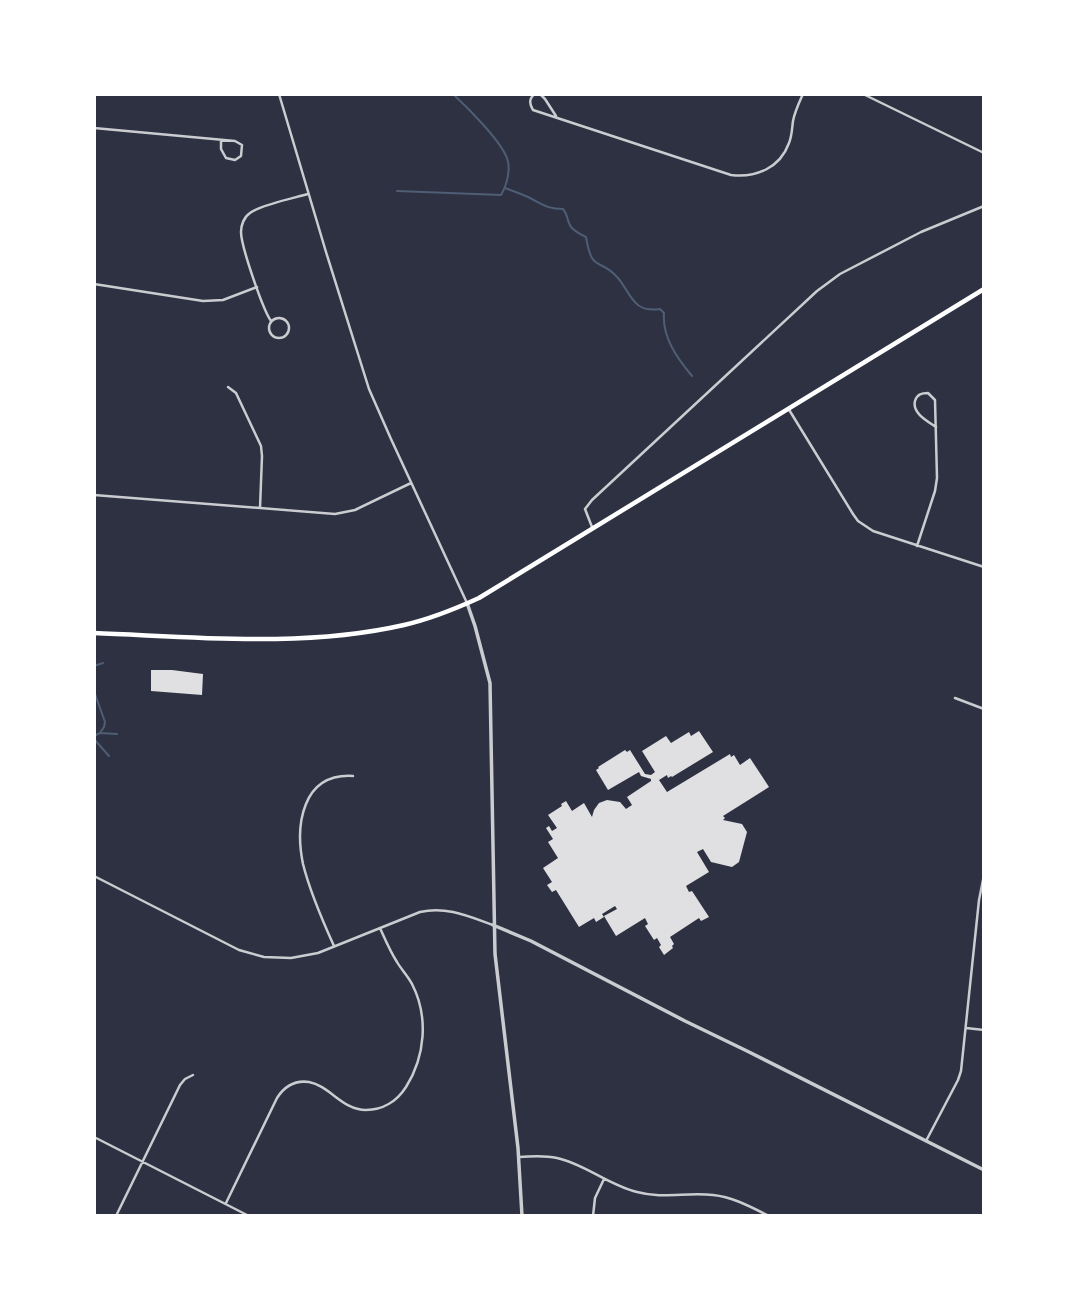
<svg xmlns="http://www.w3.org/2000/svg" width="1078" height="1310" font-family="'Fira Sans Condensed',sans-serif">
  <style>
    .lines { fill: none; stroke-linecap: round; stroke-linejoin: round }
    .stream { stroke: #4f5d75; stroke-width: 2 }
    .building { fill: #e0e0e3 }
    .minor { stroke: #caccd0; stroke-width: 2.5 }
    .tertiary { stroke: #caccd0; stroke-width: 3.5 }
    .primary { stroke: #fff; stroke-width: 4.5 }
  </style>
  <rect width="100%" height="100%" fill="#2d3142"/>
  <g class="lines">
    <path class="stream" d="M 505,188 C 513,191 521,194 528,197 C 542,204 547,209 563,209 C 568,215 566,216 569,223 C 571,230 580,234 586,237 C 592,274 600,257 618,278 C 632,295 633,313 660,309 L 664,313 C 662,337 677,358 692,376
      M 397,191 L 501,195 C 507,185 511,169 507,158 C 500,140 468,108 453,94
      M 94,666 L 103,663
      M 94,691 L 105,722 L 104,727 L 100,733
      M 94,736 L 100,733 L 117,734
      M 94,739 L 109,756
      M 94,755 L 95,742"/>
  </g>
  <path class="building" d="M 151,670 L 172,670 L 203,674 L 202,695 L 151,691 Z
    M 699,731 L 713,752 L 672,777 L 671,776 L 668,778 L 667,775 L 659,780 L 667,792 L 730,754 L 731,757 L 734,755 L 740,765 L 750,758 L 769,787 L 723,816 L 725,818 L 723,820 L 742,824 L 747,832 L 739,862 L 732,867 L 711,862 L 703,849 L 697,852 L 709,872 L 686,886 L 689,892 L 692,891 L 709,917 L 701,921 L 699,918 L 670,937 L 674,944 L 672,946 L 673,948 L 664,955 L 659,947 L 661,945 L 657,938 L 654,940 L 645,926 L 648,924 L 645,918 L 616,936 L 604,916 L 617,909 L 615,906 L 602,914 L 604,917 L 596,922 L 594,918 L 579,927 L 556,890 L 552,892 L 547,885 L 552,882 L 543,868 L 558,858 L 548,842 L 553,839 L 546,828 L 549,826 L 552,831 L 557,828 L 548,815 L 562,806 L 561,804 L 566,801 L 572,811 L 584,803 L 592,817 L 594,810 L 599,803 L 607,800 L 620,802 L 626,809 L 632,805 L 627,797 L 651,781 L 651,779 L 641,776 L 639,772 L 608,790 L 596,770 L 599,768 L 598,767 L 625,750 L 627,752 L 630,750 L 645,774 L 651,775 L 655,772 L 642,751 L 666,736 L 671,743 L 689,732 L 691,736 Z"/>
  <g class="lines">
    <path class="minor" d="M 279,94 L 326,252 L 369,389 L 391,439 L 467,603
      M 535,94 C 529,98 529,104 533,110 L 731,175 C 756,178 780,168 789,143 C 792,136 792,128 793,121 C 795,111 799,103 803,94
      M 540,94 L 545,99 L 556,116
      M 863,94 L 984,153
      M 94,128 L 235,141 L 242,145 L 241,156 L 235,160 L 226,158 L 221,149 L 221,140
      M 94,284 L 203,301 L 223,300 L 257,287
      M269 328a10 10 0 1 1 20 0a10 10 0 1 1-20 0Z
      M 271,321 C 263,310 241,246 241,232 C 241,225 244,217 250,213 C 260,205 294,198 308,194
      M 228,387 L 236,393 L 261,446 L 262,456 L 260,508
      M 788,408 L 853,514 L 858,521 L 873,531 L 984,567
      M 94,495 L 335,514 L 355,510 L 411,483
      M 592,527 L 585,509 L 592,500 L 817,291 L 840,274 L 921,232 L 984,206
      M 917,546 L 935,491 L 937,478 L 935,400 L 928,393 C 922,393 917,394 915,401 C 912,413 927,421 936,427
      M 955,698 L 984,709
      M 94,876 L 239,950 L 264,957 L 291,958 L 318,953 L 420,912 C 446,906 468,916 493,925
      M 334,946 C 324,924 309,888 303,864 C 295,825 302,773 353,776
      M 966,1028 L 984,1030
      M 94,1137 L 249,1216
      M 926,1141 L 958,1080 L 961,1071 L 979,900 L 984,875
      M 519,1157 C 531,1156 544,1155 557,1158 C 585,1164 608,1185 637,1192 C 662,1199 687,1192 713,1195 C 733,1197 751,1207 769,1216
      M 226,1203 L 277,1098 C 284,1087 295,1080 309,1082 C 330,1086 342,1110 366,1110 C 383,1110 397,1101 406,1087 C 425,1057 429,1017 412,984 C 408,976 401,969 397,962 C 390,951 385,939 380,928
      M 116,1216 L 180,1085 L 185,1079 L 193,1075
      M 593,1216 L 595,1198 L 604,1179"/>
    <path class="tertiary" d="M 467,603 L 475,626 L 490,683 L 495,954 L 518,1148 L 522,1216
      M 493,925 L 531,941 L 685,1021 L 747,1051 L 984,1170"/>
    <path class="primary" d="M 94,633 C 197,637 303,648 404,625 C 430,619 455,609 479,598 L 984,289"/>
  </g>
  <rect width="1078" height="1310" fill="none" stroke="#ffffff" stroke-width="192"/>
</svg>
